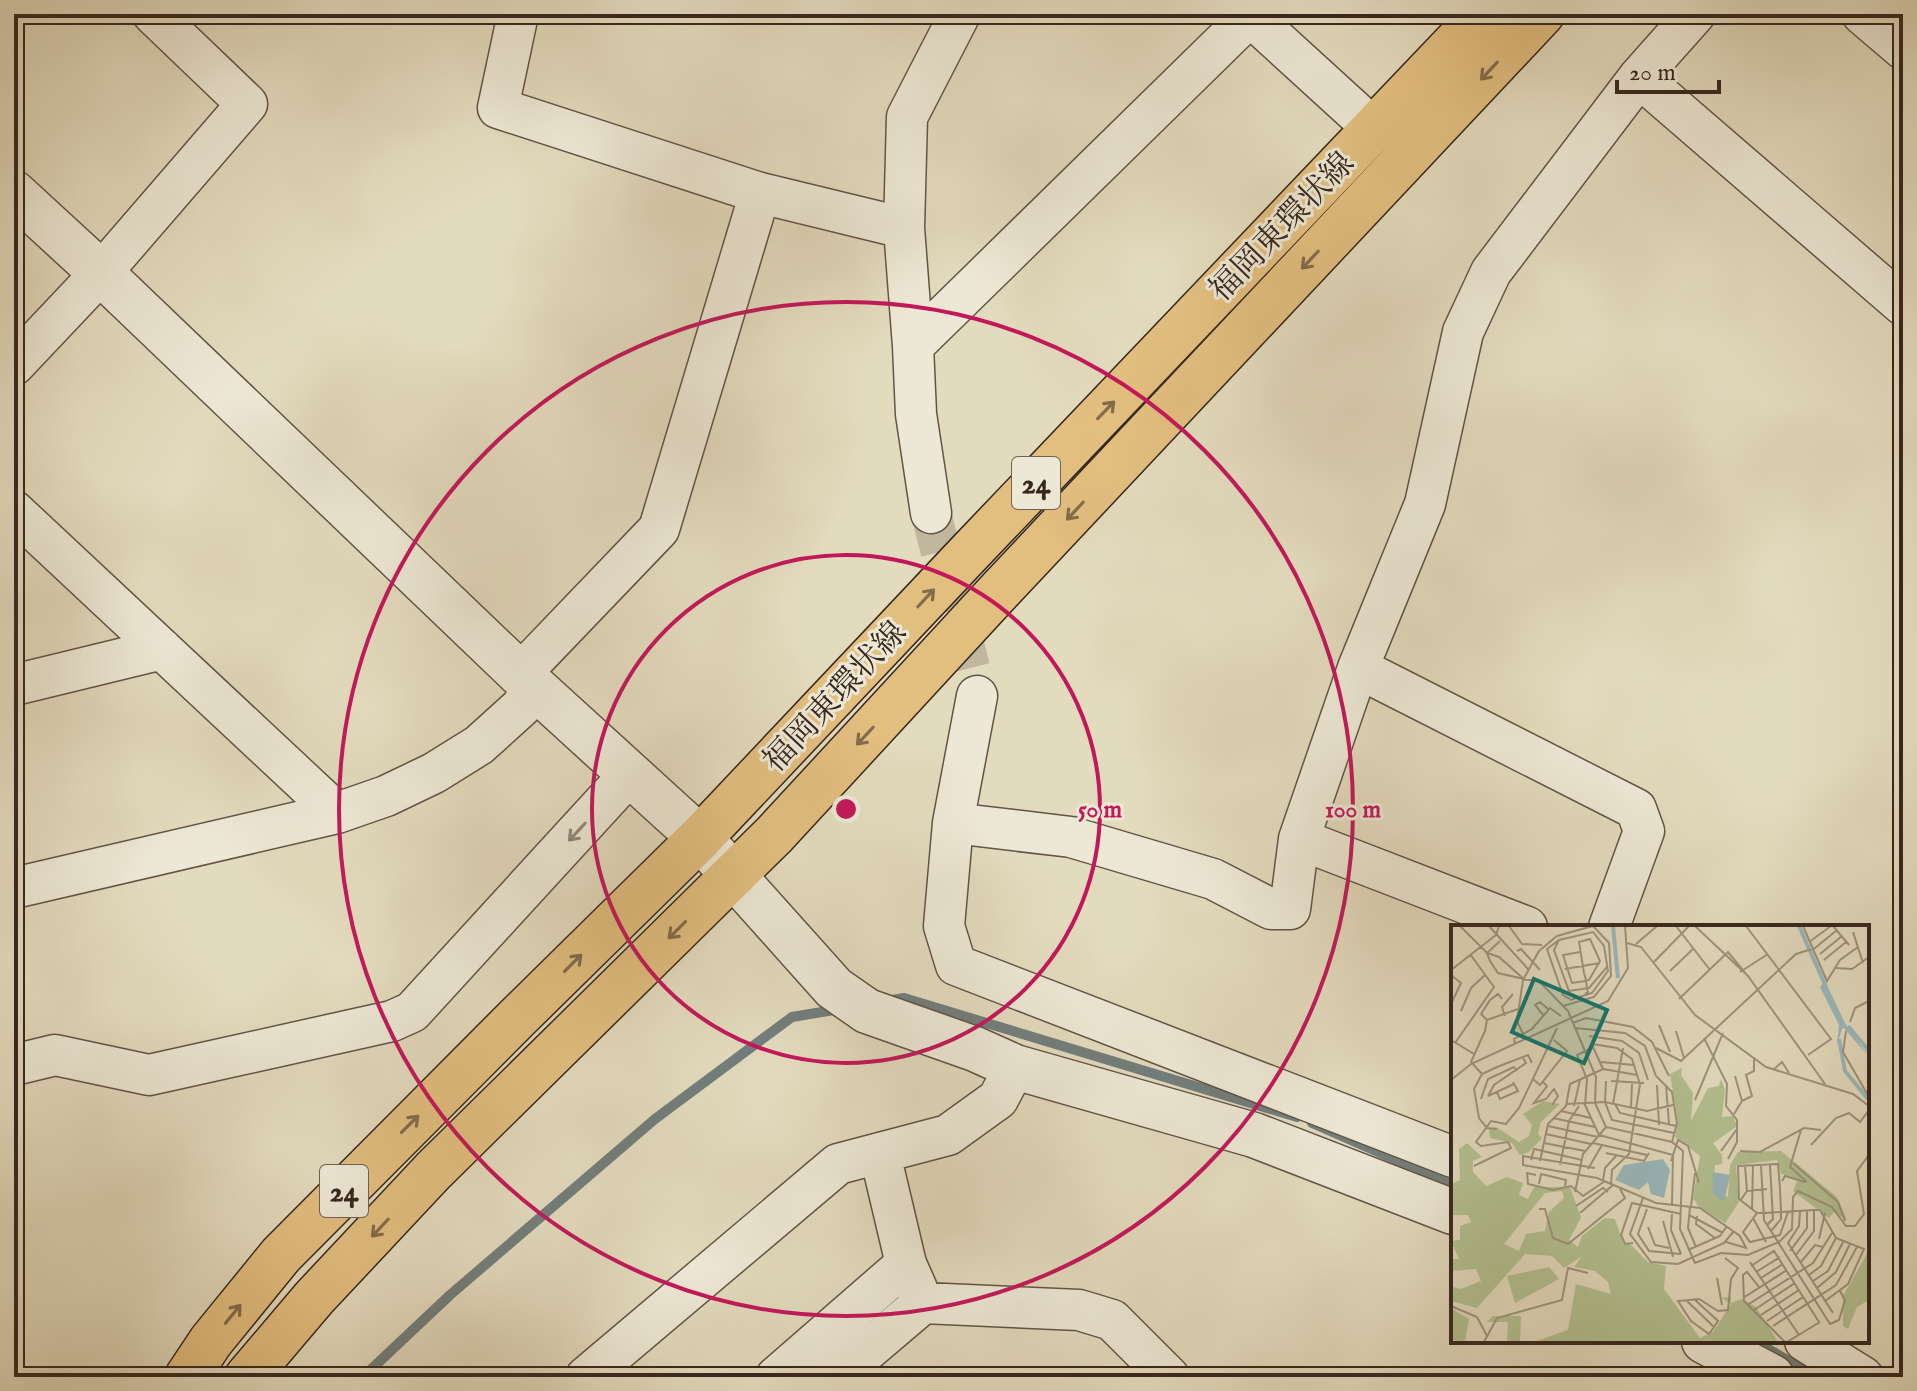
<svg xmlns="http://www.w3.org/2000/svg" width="1917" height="1391" font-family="'IM FELL English','Noto Serif JP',serif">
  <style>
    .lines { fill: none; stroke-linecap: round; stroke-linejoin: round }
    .stream { stroke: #727e7d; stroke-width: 10 }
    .minor-tunnel { stroke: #c1b79e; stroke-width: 40; stroke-dasharray: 40 20; stroke-linecap: butt }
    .minor-casing { stroke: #625447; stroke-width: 43 }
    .tertiary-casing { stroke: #625447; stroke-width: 47 }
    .primary-casing { stroke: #37271f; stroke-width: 47 }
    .minor { stroke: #ede8d5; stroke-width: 40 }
    .tertiary { stroke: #ede8d5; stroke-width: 44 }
    .primary { stroke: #e2be7f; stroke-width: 44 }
    .oneway { stroke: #846b4a }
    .oneway2 { stroke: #92887a }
    .ring { fill: none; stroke: #c2185b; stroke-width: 4 }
    .labels { text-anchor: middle; stroke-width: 6; stroke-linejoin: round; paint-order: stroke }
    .shield { fill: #ede8d5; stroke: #6e6156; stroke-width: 2 }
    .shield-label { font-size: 30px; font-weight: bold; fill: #37271f }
    .street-label { font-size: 32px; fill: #37271f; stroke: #ede8d5 }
    .inset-river { fill: none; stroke: #9ab8bc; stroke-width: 4 }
    .inset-road { fill: none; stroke: #9e937e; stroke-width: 2 }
    .view { fill: #0f766e; fill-opacity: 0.15; stroke: #0f766e; stroke-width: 4 }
    .inset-edge { fill: none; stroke: #37271f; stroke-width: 4 }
    .centre { fill: #c2185b; stroke: #ede8d5; stroke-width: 4 }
    .ring-label { font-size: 24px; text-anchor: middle; font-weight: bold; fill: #c2185b; stroke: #ede8d5; stroke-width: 6; stroke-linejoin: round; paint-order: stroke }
  </style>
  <rect width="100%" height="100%" fill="#e3dbbe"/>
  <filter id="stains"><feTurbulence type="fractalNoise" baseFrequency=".0025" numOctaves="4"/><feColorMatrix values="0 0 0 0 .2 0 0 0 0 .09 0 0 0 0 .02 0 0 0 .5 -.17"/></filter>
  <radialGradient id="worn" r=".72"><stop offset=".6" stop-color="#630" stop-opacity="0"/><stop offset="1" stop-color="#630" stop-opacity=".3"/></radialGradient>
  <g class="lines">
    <path class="stream" d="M 887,1001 L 904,998 L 1297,1117
      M 1312,1123 L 1453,1185
      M 1754,1341 L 1817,1377
      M 363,1377 L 450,1295 L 655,1119 L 792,1017 L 840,1009"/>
    <path class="minor-tunnel" d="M 931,513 L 977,696"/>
    <defs>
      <path id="minor" d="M 518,14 L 498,108 L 760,193 L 904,228
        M 1248,14 L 1374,129
        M 1862,14 L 1903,49
        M 1639,77 L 1903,305
        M 913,346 L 1250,16
        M 14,365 L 101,273 L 247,104 L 153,14
        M 14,511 L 337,813
        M 931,513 L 916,414 L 913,346 L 904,228 L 907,117 L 960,14
        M 1358,668 L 1636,809 L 1644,831 L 1609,927
        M 520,674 L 659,529 L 760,193
        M 14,685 L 162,649
        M 977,696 L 953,823 L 944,926 L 956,965 L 1453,1157
        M 953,823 L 1071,837 L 1213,879 L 1271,909 L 1290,909 L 1299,839 L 1358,668 L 1425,504 L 1463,332 L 1491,272 L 1639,77 L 1695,14
        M 1299,839 L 1527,927
        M 14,888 L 337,813 L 386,796 L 434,773 L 479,745 L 521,707 L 534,686
        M 14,1065 L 55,1055 L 149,1075 L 392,1021 L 412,1012 L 630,774
        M 880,1154 L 906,1264 L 917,1289
        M 1805,1341 L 1863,1377
        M 586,1377 L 838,1164 L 948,1135 L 998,1099 L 1015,1067
        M 776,1377 L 906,1264
        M 836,1377 L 923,1303 L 1079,1310 L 1112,1320 L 1169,1377"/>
      <path id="tertiary" d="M 14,193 L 101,273 L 520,674 L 700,838 L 834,988 L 867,1011 L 975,1049 L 1015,1067 L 1254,1135 L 1453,1212
        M 1704,1341 L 1772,1377"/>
      <path id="primary" d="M 187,1377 L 211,1341 L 281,1255 L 517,1018 L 700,838 L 971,551 L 1483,14
        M 247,1377 L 314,1298 L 433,1171 L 774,835 L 1002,588 L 1542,14"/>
    </defs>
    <use href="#minor" class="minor-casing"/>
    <use href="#tertiary" class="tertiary-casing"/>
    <use href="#primary" class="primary-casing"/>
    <use href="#minor" class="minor"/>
    <use href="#tertiary" class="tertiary"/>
    <use href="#primary" class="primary"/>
  </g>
  <defs><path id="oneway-shaft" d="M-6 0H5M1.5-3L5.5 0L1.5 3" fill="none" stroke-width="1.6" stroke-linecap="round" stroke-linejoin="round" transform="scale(2)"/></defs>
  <g class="oneway">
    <use href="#oneway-shaft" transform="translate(1489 71) rotate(133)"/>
    <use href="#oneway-shaft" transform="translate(1310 260) rotate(133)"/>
    <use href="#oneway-shaft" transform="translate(1106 410) rotate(-46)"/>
    <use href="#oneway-shaft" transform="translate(1075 511) rotate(133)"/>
    <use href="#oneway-shaft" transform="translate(926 598) rotate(-47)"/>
    <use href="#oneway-shaft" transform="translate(865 736) rotate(133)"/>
    <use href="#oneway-shaft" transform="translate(677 930) rotate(135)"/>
    <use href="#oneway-shaft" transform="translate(573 963) rotate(-45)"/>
    <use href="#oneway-shaft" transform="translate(410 1124) rotate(-45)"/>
    <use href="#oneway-shaft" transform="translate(380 1228) rotate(133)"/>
    <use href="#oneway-shaft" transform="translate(233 1314) rotate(-51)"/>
  </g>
  <use class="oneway2" href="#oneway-shaft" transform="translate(577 832) rotate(133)"/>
  <g class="ring">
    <circle cx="846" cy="809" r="254"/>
    <circle cx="846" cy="809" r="507"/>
  </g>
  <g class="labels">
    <g class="shield">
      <rect x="1012" y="457" width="48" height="52" rx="6"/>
      <rect x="320" y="1165" width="48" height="52" rx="6"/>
    </g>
    <g class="shield-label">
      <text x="1036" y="493">24</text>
      <text x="344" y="1201">24</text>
    </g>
    <g class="street-label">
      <text transform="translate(1281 226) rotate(-46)" y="11">福岡東環状線</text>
      <text transform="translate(834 696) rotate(-47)" y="11">福岡東環状線</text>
    </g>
  </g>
  <g transform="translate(1451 925)">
    <rect width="418" height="418" fill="#e3dbbe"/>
    <path d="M 231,143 L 230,150 L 242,168 L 240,196 L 257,163 L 268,161 L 270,154 L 274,165 L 271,192 L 282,191 L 286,201 L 262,218 L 271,230 L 271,239 L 264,240 L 261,267 L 277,272 L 279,240 L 287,227 L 330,226 L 386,272 L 396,295 L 383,287 L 378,293 L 342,266 L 347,254 L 330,249 L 326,235 L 285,240 L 288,277 L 274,298 L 247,281 L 242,273 L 249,231 L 224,212 L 227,197 L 219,149 ZM 92,176 L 109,179 L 90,197 L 87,209 L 91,213 L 78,227 L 69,230 L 61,218 L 39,213 L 38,204 L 45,202 L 68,217 L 78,211 L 81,200 L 72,189 ZM 16,218 L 31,232 L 22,236 L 22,247 L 35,261 L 56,252 L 72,258 L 68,270 L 77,274 L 83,262 L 119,262 L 130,293 L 118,315 L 127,322 L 131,311 L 154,293 L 164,294 L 173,320 L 178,318 L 197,337 L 215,341 L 213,364 L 249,413 L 262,407 L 280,379 L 270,373 L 280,372 L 280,378 L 291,374 L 305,382 L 327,417 L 83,417 L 117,405 L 125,359 L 160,369 L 157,357 L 144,346 L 123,342 L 131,331 L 113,343 L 101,331 L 74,329 L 26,383 L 0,376 L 0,352 L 2,362 L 10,364 L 30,356 L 25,344 L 0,346 L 0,334 L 8,334 L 0,316 L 9,315 L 9,301 L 20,297 L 17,290 L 0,290 L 0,259 L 9,255 L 8,224 ZM 111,266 L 113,273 L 98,287 L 94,306 L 75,309 L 68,326 L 53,319 L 94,268 ZM 418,325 L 418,375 L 406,382 L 397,404 L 392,401 L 392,371 ZM 98,342 L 108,354 L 64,378 L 56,351 ZM 0,383 L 18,394 L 14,417 L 0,415 ZM 42,391 L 70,391 L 69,417 L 56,417 L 57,397 L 36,397 Z" fill="#b3c091" fill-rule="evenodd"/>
    <path d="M 374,56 L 394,98 L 418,132 L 392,102 L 386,119 L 388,100 L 369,62 ZM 212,234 L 219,245 L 213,273 L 200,269 L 197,257 L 188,265 L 164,255 L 173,240 ZM 262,247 L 279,250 L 273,277 L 261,267 Z" fill="#9ab8bc"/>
    <path class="inset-river" d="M 162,1 L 167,53M 348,1 L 375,62M 397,101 L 418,126M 388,114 L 394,146 L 417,174"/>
    <path class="inset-road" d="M 9,1 L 36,28 L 48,32 L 74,55 L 87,55 L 117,86 L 145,152 L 144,178 L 155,202 L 221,217 L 232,226 L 229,304 L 244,338 L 270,328 L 297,330 L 328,317 L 341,304 L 342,272 L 347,266 L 381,282 L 395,301 L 404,301 L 413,289 L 406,246 L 418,230M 38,1 L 77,44M 58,1 L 71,19 L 91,20M 225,1 L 259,45M 244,1 L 297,51 L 374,159M 295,1 L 380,114 L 357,130M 352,1 L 376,56 L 389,35 L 407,22M 382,1 L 398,20M 402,7 L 412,38M 108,15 L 103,25 L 118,66 L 138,63 L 156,42M 49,16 L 36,28 L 39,36 L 47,48 L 73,54M 358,17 L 380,1M 176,18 L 190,22 L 244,90 L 315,142 L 402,169 L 418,181M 185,19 L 206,1M 66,26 L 70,24 L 89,45M 129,27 L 112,30 L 121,58 L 134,56 L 135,55 L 138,55 L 149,36 L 139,14 L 128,17 L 133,48 L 135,55 L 136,64 L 137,67 L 134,69M 369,29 L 391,11M 373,35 L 395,17M 202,38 L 238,1M 385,43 L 401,44 L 418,32M 114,44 L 149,38M 0,45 L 45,10 L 48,1M 219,46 L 243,23M 289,47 L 317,29M 0,50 L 10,58 L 0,79M 119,74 L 112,70 L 96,24 L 108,15 L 142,7 L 153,21 L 157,46 L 141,68 L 119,75M 228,74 L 277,27 L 295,49M 10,86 L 20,63 L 34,50M 54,91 L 51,82 L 62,69M 93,91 L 84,80 L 89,77 L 98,85M 36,95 L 67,84M 399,97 L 404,83 L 418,76M 122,98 L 135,93 L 182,102 L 201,117 L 218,151M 208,100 L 219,127M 124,103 L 174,108 L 194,121 L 205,151 L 221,167 L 226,198 L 221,217M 225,106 L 233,133M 395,106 L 392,127 L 418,172M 72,109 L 66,96 L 72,55 L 88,26 L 106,11 L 142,1 L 158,18 L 160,51 L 143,72 L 112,81M 138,111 L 171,116 L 188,128 L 197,155M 253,113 L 276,159 L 275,181 L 286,195 L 286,217 L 277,234M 0,115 L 23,129M 4,118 L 43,62 L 19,29M 64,119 L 63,114 L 81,104 L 99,83 L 110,91M 141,119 L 166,123 L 181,134 L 189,159 L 178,229 L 161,245 L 160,259M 142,122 L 152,144M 143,122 L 126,130 L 136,154 L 134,180 L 148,210 L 222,230M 205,123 L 230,136 L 345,29 L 364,23 L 386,5M 150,137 L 183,140M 322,145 L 331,137 L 338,148M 31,149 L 20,137 L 34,106 L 36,95 L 30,89 L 39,75 L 47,69 L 51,74M 82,154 L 89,160 L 116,126 L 103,115M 0,155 L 20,139 L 157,76 L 177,43 L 174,1M 155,156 L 154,177 L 161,195 L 223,208M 160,156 L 193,158M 92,157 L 96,161 L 83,178 L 95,174 L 103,164 L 107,171 L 101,180M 206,160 L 208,200M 215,160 L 218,199M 46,167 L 49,174 L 67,166 L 62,157M 37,171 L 43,160 L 75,138 L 72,133M 37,171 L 63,159M 30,174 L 37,154 L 63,142 L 66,146M 244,175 L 272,108M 291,176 L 301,171 L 295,150 L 303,146 L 303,132M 115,179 L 154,177 L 196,186 L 222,180M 162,179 L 172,123M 164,179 L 169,188 L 225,201M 123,181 L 129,155M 180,183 L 181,159M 110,186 L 140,193M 283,189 L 291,176 L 284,151M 102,193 L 144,202M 97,201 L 147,212M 46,204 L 36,203 L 28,193 L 23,164 L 31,149 L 46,142 L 77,130 L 81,138M 350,205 L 339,242 L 356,257M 95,209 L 140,219M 93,218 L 134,226M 142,218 L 196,230M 360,220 L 385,193 L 398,188 L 409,197 L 418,185M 270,226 L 286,204M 289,226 L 309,227 L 353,203 L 370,205M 155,228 L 193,236 L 198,228M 80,235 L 83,224 L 131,235M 89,236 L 97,199 L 115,181 L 119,159 L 152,144 L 186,150M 220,236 L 227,215 L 237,221 L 248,258M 342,238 L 387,277 L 394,296M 109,240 L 118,196 L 128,181M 310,240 L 313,295 L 379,399 L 388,395 L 394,375 L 389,366M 23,241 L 60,223 L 57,217 L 30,221 L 25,217 L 40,196 L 55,199 L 68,183 L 106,103M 294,241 L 296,266M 144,243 L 72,231 L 72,240 L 146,253 L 205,278 L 249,283 L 289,311 L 295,323 L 275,317M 137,244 L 151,220M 85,250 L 76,248 L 77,259 L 102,265 L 120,261 L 132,271 L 154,256M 152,255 L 154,243 L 165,231M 331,256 L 334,251 L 354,257M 88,259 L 90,249 L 115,255 L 114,261M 124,267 L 132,229 L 155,202M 192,273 L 179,309 L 200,337 L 227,339 L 273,318 L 283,306M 289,276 L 296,266 L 316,264M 221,280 L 222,230M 125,281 L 152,263 L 157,267M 239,282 L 237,303 L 245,322M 240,282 L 244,248M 88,284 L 94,284 L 102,313 L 117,319 L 174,273 L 169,264M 196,284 L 187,309 L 198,326 L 230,329M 301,284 L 302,240M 349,286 L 348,301 L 337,318 L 382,388M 129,288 L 162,260M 306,288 L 292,307 L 299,317 L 329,310 L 337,287M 221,289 L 220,305 L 230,329M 238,290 L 272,308M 246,291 L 245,299 L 264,313M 302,293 L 315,317M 212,296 L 222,332M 316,300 L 322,294 L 319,240M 197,302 L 204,320 L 218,323M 320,306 L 330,294 L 330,287 L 329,264 L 327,239 L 287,241 L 288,274 L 306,288 L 313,288 L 330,287 L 363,285 L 369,285 L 385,313 L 413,324 L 397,359 L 374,376M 368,314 L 374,288M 182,318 L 174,319 L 170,310 L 181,278 L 230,289M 237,325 L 269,311 L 276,301M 339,326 L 356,303 L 356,286M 345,330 L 363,306 L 363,285M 299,337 L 348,410M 350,337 L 364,320 L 372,322M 300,341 L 323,326 L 368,397M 305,347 L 329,332M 358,350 L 370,341 L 385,313M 266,353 L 271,380M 310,353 L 332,339M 362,356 L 377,346 L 392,317M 308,362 L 296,347 L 292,350 L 293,376 L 334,417M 366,363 L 385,347 L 399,319M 292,373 L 336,345M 243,374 L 267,396 L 263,402M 235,375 L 263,402M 298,379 L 362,338 L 381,308M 0,381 L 26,392 L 36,411M 303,385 L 344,358M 310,390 L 348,365M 316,396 L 352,372M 322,401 L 385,360 L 406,322M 263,402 L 258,409 L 240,396 L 227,376 L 248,374 L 267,386 L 277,385 L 280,354 L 287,343 L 274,333M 33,417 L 46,393 L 111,375 L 117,343 L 137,348M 336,417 L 369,397"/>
    <path class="view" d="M 83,54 L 156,85 L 133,138 L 61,107 Z"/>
    <rect width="418" height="418" class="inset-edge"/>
  </g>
  <circle cx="846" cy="809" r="12" class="centre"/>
  <g class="ring-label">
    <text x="1100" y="817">50 m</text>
    <text x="1353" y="817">100 m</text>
  </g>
  <rect width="1917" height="1391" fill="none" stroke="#e3dbbe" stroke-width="48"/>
  <rect x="16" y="16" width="1885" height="1359" fill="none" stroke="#37271f" stroke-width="4"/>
  <rect x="24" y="24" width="1869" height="1343" fill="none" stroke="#37271f" stroke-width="2"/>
  <path d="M1617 80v12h102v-12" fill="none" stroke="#37271f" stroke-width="4"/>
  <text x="1629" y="80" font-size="24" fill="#37271f" stroke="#ede8d5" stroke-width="6" paint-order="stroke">20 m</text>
  <rect width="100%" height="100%" filter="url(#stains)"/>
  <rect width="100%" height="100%" fill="url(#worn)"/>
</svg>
